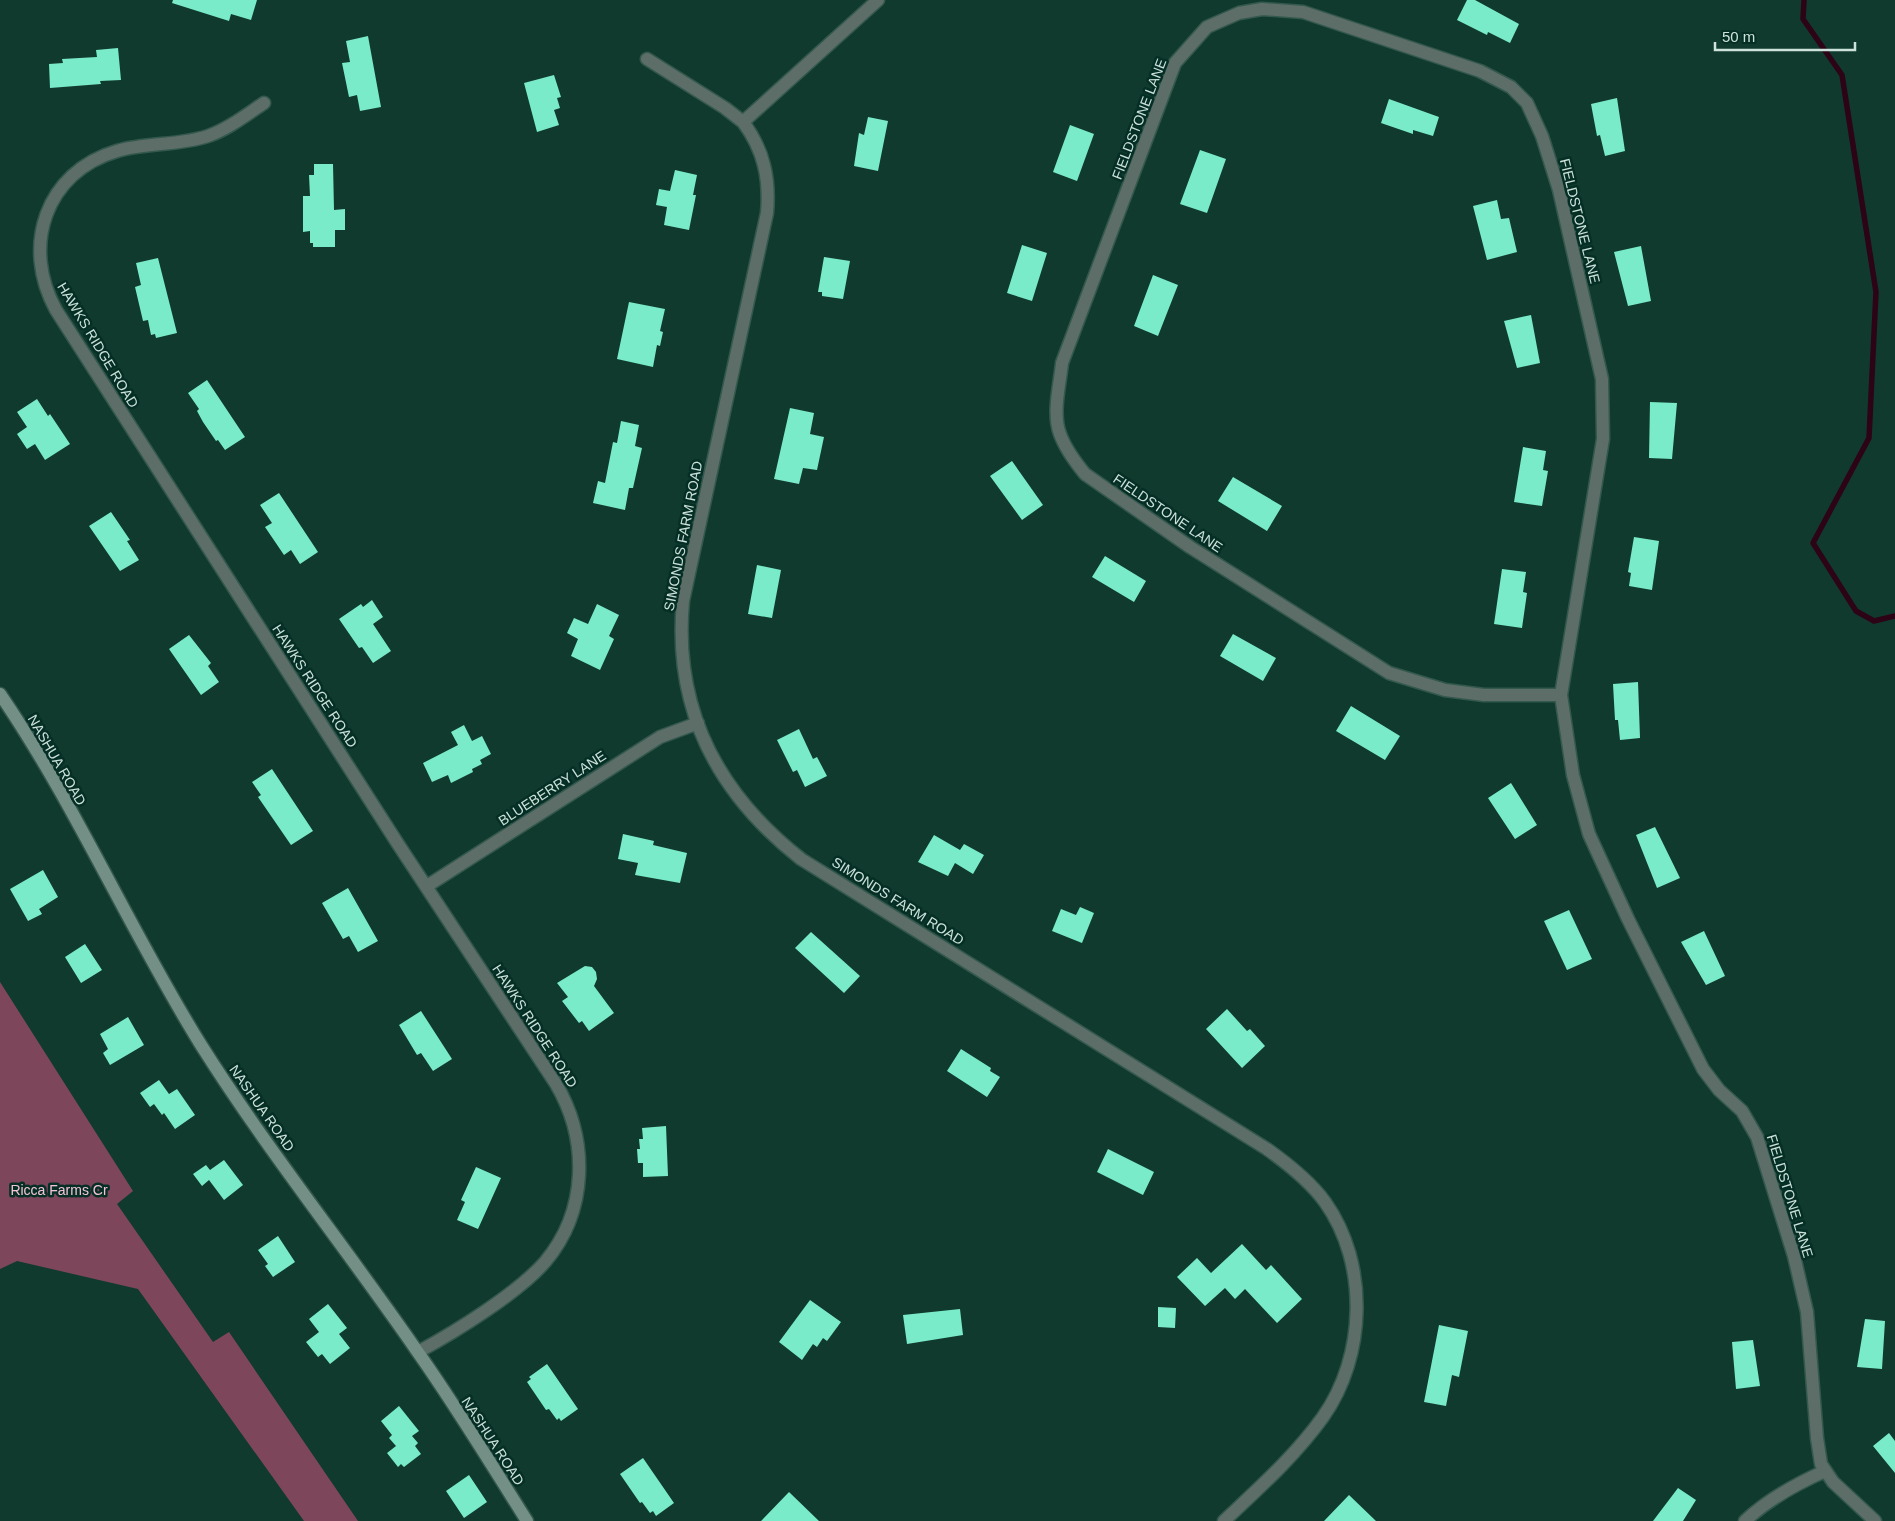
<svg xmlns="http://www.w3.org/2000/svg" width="1895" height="1521" font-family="Arial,sans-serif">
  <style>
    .green { fill: #7e465b }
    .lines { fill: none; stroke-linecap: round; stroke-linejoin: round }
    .stream { stroke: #2c0416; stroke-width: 5.5 }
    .building { fill: #79ebc8 }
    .street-casing { stroke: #33584d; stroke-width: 15 }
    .secondary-casing { stroke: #33584d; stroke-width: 15 }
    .street { stroke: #5d6d67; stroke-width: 12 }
    .secondary { stroke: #748f85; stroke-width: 12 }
    .labels { text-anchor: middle; stroke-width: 5; stroke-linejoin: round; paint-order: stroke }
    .street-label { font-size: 14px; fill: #cce2da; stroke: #052f25 }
    .park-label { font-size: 14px; fill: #f5c4d4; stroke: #052f25 }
  </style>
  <rect width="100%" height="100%" fill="#113a2e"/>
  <path class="green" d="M 0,982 L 133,1191 L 117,1204 L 213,1342 L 229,1332 L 358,1521 L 304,1521 L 138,1289 L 17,1261 L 0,1269 Z"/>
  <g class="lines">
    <path class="stream" d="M 1804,0 L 1803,19 L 1842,75 L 1876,292 L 1869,438 L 1813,543 L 1856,611 L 1874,621 L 1895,616"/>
  </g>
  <path class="building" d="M 173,0 L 257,0 L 251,20 L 231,14 L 229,21 L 172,3 Z
    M 1467,0 L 1475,0 L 1519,24 L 1510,43 L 1488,32 L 1487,35 L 1457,20 Z
    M 368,36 L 381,107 L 360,111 L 357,95 L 349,97 L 342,63 L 350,62 L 346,41 Z
    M 118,48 L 121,80 L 100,81 L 101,84 L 50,88 L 49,64 L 63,63 L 62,59 L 97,57 L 96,50 Z
    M 554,75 L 561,97 L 557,98 L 560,108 L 554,110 L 559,125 L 537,132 L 524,83 Z
    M 1617,98 L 1625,151 L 1605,156 L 1600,135 L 1597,136 L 1591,104 Z
    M 1389,99 L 1439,117 L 1433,136 L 1413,130 L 1413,134 L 1381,123 Z
    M 868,117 L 888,121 L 878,171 L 854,166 L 859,133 L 864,135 Z
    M 1070,125 L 1094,134 L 1077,181 L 1053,172 Z
    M 1200,150 L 1226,159 L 1207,213 L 1180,204 Z
    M 314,164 L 333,164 L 334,210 L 345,209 L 345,230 L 335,230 L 335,247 L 313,247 L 313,243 L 310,243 L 310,231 L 303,232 L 303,196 L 310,196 L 309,175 L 314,175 Z
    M 675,170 L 697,175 L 693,195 L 696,195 L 689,230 L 664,225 L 667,207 L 656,205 L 659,189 L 670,191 Z
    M 1497,200 L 1501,219 L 1509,218 L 1517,252 L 1487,260 L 1473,206 Z
    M 1022,245 L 1047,253 L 1032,301 L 1007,293 Z
    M 1641,246 L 1651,301 L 1628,306 L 1614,252 Z
    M 824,257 L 850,261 L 843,299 L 822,296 L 822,292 L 818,292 Z
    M 158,258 L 177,333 L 156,338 L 155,334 L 151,335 L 148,320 L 143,321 L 135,287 L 141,285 L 136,263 Z
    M 1153,275 L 1178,285 L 1158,336 L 1134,326 Z
    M 629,302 L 665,309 L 660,331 L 663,332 L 660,346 L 657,345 L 653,367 L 617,359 Z
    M 1531,315 L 1540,363 L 1517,368 L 1504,321 Z
    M 207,380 L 245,437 L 225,450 L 218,440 L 216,441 L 203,422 L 197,411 L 199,409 L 188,393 Z
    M 37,399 L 48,416 L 50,414 L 70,444 L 45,460 L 35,444 L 27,449 L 17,434 L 27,427 L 17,412 Z
    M 1650,402 L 1677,403 L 1672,459 L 1649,458 Z
    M 790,408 L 814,413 L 810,434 L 824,437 L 817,470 L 803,468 L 799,484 L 774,479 Z
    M 621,421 L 639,425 L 635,446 L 642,448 L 633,488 L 629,488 L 625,510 L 593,503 L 598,481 L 605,483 L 613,442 L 617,443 Z
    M 1523,447 L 1546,451 L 1543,470 L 1548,471 L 1542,506 L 1514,502 Z
    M 1012,461 L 1043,505 L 1022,520 L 990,476 Z
    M 1233,477 L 1282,506 L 1267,531 L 1218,501 Z
    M 279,493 L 318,552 L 300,564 L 291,550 L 284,555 L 265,527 L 272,523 L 260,505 Z
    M 111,512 L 130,540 L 127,541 L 139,560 L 120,571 L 89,526 Z
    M 1634,537 L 1659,541 L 1652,590 L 1629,586 L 1631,573 L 1628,572 Z
    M 1105,556 L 1146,581 L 1134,602 L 1092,577 Z
    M 757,565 L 781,570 L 772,618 L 748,614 Z
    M 1502,569 L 1526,572 L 1523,592 L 1527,593 L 1522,628 L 1494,624 Z
    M 372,600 L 383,617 L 373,624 L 391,651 L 373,663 L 362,647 L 359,648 L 339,619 L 361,604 L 363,607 Z
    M 597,604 L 619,615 L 609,636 L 614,639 L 600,670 L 571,656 L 578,639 L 567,633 L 574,618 L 588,624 Z
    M 1233,634 L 1276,658 L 1263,681 L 1220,656 Z
    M 189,635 L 211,663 L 208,666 L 219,682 L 201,695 L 169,649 Z
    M 1638,682 L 1640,738 L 1620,740 L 1618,720 L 1615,720 L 1613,684 Z
    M 1351,706 L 1400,736 L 1385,760 L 1336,731 Z
    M 464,725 L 472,741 L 482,736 L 491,754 L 480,760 L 482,764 L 472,769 L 473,772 L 451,783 L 448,775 L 432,782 L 423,763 L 458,745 L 451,732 Z
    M 799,729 L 813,759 L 817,757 L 827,776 L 805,787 L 797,770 L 793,772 L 777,740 Z
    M 272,769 L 313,831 L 291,845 L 258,797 L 261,795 L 252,782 Z
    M 1511,783 L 1537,825 L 1515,839 L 1488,798 Z
    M 1655,827 L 1680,878 L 1657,888 L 1636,835 Z
    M 623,834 L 654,841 L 653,845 L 687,853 L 680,883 L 635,875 L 638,863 L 618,859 Z
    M 934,835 L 960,850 L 964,844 L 984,855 L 973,874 L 955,863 L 948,876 L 918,862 Z
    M 43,870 L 58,897 L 39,909 L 42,914 L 28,921 L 10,889 Z
    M 348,888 L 378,941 L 358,952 L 349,936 L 343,939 L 322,903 Z
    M 1080,907 L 1094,913 L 1082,943 L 1052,931 L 1061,909 L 1076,915 Z
    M 1569,910 L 1592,959 L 1567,970 L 1544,921 Z
    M 1704,931 L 1725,976 L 1706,985 L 1681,942 Z
    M 811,932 L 860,976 L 844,993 L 795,948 Z
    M 85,944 L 102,970 L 81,983 L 65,957 Z
    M 585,966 L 592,967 L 596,972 L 597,979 L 594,986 L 614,1013 L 589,1031 L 582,1021 L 579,1023 L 562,1001 L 568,997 L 557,983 Z
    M 1227,1009 L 1247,1031 L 1250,1029 L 1265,1046 L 1242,1068 L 1206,1029 Z
    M 421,1011 L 452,1059 L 433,1071 L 421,1053 L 417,1055 L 399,1025 Z
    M 128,1017 L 144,1045 L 110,1065 L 103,1053 L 108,1049 L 100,1034 Z
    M 961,1049 L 991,1068 L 990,1071 L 1000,1077 L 987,1097 L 947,1071 Z
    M 159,1080 L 169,1094 L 177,1089 L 195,1115 L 175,1129 L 164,1113 L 162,1115 L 154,1104 L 150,1107 L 140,1093 Z
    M 666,1126 L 668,1176 L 643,1177 L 643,1163 L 638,1163 L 637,1149 L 640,1149 L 639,1139 L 643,1139 L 642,1128 Z
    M 1108,1149 L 1154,1172 L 1143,1195 L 1097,1172 Z
    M 224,1160 L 243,1185 L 224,1200 L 209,1180 L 202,1186 L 193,1174 L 206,1165 L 210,1170 Z
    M 476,1167 L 501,1178 L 478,1229 L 457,1220 L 465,1202 L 461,1200 Z
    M 278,1236 L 295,1262 L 273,1277 L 265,1266 L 268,1264 L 258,1250 Z
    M 1242,1244 L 1266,1270 L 1271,1265 L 1302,1299 L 1277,1323 L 1245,1289 L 1235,1299 L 1225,1288 L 1205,1306 L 1177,1277 L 1197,1258 L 1211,1273 Z
    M 810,1300 L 841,1322 L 827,1341 L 823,1338 L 817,1347 L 813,1344 L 802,1360 L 779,1342 Z
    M 328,1304 L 347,1328 L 339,1334 L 350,1348 L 330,1364 L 322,1354 L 318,1357 L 306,1342 L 319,1332 L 309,1319 Z
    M 1158,1307 L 1176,1308 L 1175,1328 L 1158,1327 Z
    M 960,1309 L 963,1335 L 907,1344 L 903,1315 Z
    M 1865,1319 L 1885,1321 L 1882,1369 L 1857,1367 Z
    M 1439,1325 L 1468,1331 L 1459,1377 L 1452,1375 L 1446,1406 L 1424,1402 Z
    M 1753,1340 L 1760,1386 L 1736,1389 L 1732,1342 Z
    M 547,1364 L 578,1409 L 561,1421 L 559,1418 L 557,1420 L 549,1409 L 546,1410 L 527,1382 L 531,1379 L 529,1377 Z
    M 399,1406 L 419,1431 L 412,1436 L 418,1443 L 415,1446 L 421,1454 L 404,1467 L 401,1464 L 398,1467 L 387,1453 L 396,1446 L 389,1438 L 392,1435 L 381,1421 Z
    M 1889,1433 L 1895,1441 L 1895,1473 L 1873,1446 Z
    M 643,1458 L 674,1503 L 656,1516 L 653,1511 L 650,1513 L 642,1502 L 640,1503 L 620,1474 Z
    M 469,1475 L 487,1502 L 464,1518 L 446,1491 Z
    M 1678,1488 L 1696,1500 L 1683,1521 L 1653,1521 Z
    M 789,1492 L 819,1521 L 761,1521 Z
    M 1349,1495 L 1376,1521 L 1324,1521 Z"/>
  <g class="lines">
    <defs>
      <path id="street" d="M 647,59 L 725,108 L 743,122 L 878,0
        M 264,103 C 246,115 228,129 208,136 C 179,146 147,142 117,151 C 45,172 21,247 56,310 L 398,844 L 556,1084 C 589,1140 588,1211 545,1262 C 518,1293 455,1332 418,1352
        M 743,122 C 764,150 770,179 767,213 L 683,601 C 673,709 717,793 801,859 L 1267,1149 C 1288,1164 1310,1181 1325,1202 C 1369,1264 1366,1356 1323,1417 C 1295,1456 1259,1488 1224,1521
        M 1561,695 L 1484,695 L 1445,690 L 1389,673 L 1190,547 L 1085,474 C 1076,463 1065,448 1060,434 C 1052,413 1060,384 1062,363 L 1175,63 L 1207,27 L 1239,13 L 1262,9 L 1303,12 L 1480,71 L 1511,87 L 1527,103 L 1542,136 L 1559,190 L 1602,379 L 1603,439 L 1561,695 L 1573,775 L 1589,834 L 1628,919 L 1703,1069 L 1719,1090 L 1742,1111 L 1757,1137 L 1794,1256 L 1807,1312 L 1817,1438 L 1821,1464 L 1833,1482 L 1875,1521
        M 427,886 L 660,737 L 698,723
        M 1745,1521 C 1768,1499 1796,1484 1825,1471"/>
      <path id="secondary" d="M 0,694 C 76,805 130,931 201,1045 C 268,1151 346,1248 417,1351 C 456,1406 491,1464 527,1521"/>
    </defs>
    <use href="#street" class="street-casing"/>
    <use href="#secondary" class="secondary-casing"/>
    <use href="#street" class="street"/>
    <use href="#secondary" class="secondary"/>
  </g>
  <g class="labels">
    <g class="street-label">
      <text transform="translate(1139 119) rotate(-69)" y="5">FIELDSTONE LANE</text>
      <text transform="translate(1580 221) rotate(76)" y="5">FIELDSTONE LANE</text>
      <text transform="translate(98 345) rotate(59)" y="5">HAWKS RIDGE ROAD</text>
      <text transform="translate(1168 513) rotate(34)" y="5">FIELDSTONE LANE</text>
      <text transform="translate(683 536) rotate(-79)" y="5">SIMONDS FARM ROAD</text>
      <text transform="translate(315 686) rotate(57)" y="5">HAWKS RIDGE ROAD</text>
      <text transform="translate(57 760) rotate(60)" y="5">NASHUA ROAD</text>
      <text transform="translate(552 788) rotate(-33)" y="5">BLUEBERRY LANE</text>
      <text transform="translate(898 901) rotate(32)" y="5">SIMONDS FARM ROAD</text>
      <text transform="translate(535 1026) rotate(57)" y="5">HAWKS RIDGE ROAD</text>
      <text transform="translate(262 1108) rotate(55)" y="5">NASHUA ROAD</text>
      <text transform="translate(1790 1196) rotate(73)" y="5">FIELDSTONE LANE</text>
      <text transform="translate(493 1441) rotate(57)" y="5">NASHUA ROAD</text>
    </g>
    <g class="park-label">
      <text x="59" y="1195">Ricca Farms Cr</text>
    </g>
  </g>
  <path d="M1715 42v8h140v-8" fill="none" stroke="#cce2da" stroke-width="2.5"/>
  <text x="1722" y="42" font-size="15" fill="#cce2da" stroke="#052f25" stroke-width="4" paint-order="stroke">50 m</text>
</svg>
